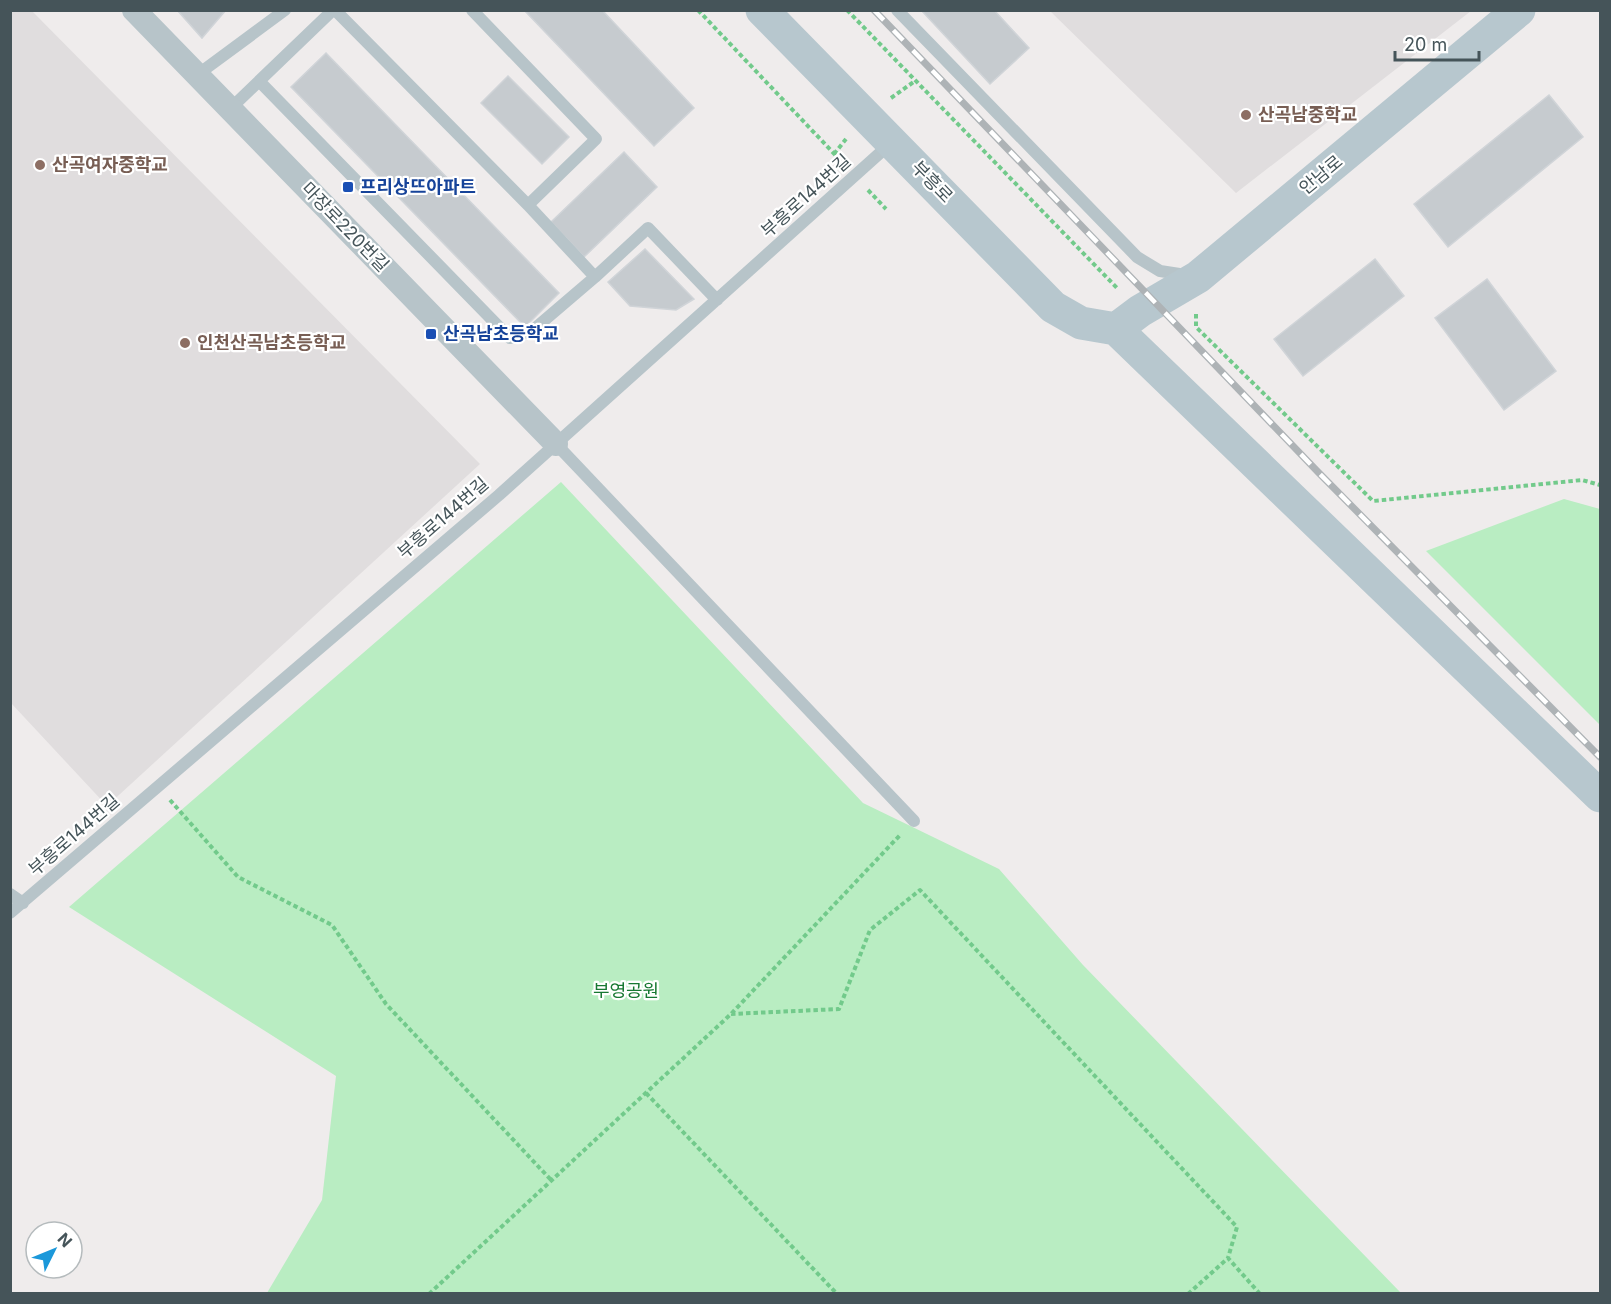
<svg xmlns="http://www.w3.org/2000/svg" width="1611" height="1304" font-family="Inter,'Noto Sans KR',sans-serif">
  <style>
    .education { fill: #e0ddde }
    .green { fill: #b9edc2 }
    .building { fill: #c6cbcf; stroke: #d0d4d8; stroke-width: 1.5 }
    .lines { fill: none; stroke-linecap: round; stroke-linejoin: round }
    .path { stroke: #72ca8b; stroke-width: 4; stroke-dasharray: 4.5 3; stroke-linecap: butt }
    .lane { stroke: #b7c4c9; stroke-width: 12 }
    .street { stroke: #b7c4c9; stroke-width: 24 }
    .secondary { stroke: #b7c7ce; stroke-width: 33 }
    .rail-casing { stroke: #aeb3b6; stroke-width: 7 }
    .rail { stroke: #fff; stroke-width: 4.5; stroke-dasharray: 14; stroke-linecap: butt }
    .education-dot { fill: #8d6e63; stroke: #fff; stroke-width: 2 }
    .transit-dot { fill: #1a4fb4; stroke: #fff; stroke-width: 2 }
    .labels { text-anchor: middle; stroke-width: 4.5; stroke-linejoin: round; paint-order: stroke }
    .education-label { font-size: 18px; font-weight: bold; fill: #785e54; stroke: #fff; text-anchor: start }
    .street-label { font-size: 18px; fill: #455459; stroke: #fff }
    .transit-label { font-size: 18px; font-weight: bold; fill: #164399; stroke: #fff; text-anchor: start }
    .park-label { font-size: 18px; fill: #177832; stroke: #fff }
  </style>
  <rect width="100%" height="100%" fill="#efecec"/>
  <path class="education" d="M 31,10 L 480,464 L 107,806 L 11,703 L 10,11 Z
    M 1050,11 L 1471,11 L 1236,193 Z"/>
  <path class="green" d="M 561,482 L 863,803 L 999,869 L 1083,965 L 1401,1293 L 267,1293 L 322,1200 L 336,1076 L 69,907 Z
    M 1564,499 L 1600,509 L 1600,725 L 1426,551 Z"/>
  <path class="building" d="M 177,10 L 226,10 L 202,38 Z
    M 524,10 L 602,10 L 694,108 L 654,146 Z
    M 921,10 L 994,10 L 1029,48 L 990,84 Z
    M 326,53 L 559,293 L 525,327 L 291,87 Z
    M 508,76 L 569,137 L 542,164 L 481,103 Z
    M 1549,95 L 1583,137 L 1448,247 L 1414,204 Z
    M 624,152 L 657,187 L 584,257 L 551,222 Z
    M 645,249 L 694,299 L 676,310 L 630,306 L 608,282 Z
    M 1375,259 L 1404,296 L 1303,376 L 1274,339 Z
    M 1487,279 L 1556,371 L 1504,410 L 1435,318 Z"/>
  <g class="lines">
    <path class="path" d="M 698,10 L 842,162
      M 847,10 L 1118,289
      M 891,98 L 915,81
      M 834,154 L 846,139
      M 868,190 L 886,209
      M 1196,314 L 1196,327 L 1373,501 L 1582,480 L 1600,485
      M 170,800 L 238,877 L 332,925 L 386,1004 L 551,1180
      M 731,1014 L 839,1009 L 870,930 L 920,890 L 1237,1227 L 1228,1258
      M 646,1093 L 837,1294
      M 429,1294 L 731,1014 L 901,834
      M 1188,1294 L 1228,1258 L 1260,1294"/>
    <path class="lane" d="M 335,10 L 528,205 L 596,139 L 472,10
      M 897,10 L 1137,257 L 1160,271 L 1186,275
      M 197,75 L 285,10
      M 259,81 L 510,338 L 533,330 L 595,277
      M 230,109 L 333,10
      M 528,205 L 595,277 L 648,228 L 717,300
      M 556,444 L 914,821
      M 10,894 L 23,903
      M 10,913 L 499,495 L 890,144"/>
    <path class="street" d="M 134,10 L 556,444"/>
    <path class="secondary" d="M 762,10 L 1053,307 L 1081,323 L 1116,329
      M 1116,329 L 1600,796
      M 1116,329 L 1140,311 L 1198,277 L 1519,10"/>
    <defs>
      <path id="rail" d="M 874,10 L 1318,472 L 1600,757"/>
    </defs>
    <use href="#rail" class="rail-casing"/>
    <use href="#rail" class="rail"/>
  </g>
  <g class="education-dot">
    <circle cx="1246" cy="115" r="6"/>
    <circle cx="40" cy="165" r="6"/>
    <circle cx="185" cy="343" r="6"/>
  </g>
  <g class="transit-dot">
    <rect x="342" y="181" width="12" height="12" rx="3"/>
    <rect x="425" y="328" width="12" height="12" rx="3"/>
  </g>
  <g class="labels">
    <g class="education-label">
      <text x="1258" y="121">산곡남중학교</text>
      <text x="52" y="171">산곡여자중학교</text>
      <text x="197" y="349">인천산곡남초등학교</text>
    </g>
    <g class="street-label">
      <text transform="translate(1321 175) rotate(-40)" y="6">안남로</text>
      <text transform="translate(932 182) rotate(46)" y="6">부흥로</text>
      <text transform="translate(806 196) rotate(-42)" y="6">부흥로144번길</text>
      <text transform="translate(345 227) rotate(46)" y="6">마장로220번길</text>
      <text transform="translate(443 518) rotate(-41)" y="6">부흥로144번길</text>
      <text transform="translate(74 835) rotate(-41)" y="6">부흥로144번길</text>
    </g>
    <g class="transit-label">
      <text x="360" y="193">프리상뜨아파트</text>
      <text x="443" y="340">산곡남초등학교</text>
    </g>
    <g class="park-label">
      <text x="626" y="997">부영공원</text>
    </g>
  </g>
  <rect width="1611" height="1304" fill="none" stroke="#455459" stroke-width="24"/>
  <g transform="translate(54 1250) rotate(47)"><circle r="28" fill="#ffffff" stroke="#b5bbbd" stroke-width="1.5"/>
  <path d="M0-4.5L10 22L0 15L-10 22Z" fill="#1b98da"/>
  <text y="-9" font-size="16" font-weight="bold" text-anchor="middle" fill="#455459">N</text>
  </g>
  <path d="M1395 51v9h84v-9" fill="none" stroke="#455459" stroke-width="3"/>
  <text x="1404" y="51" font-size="18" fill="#455459" stroke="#ffffff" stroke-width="4.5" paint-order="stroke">20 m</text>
</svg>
